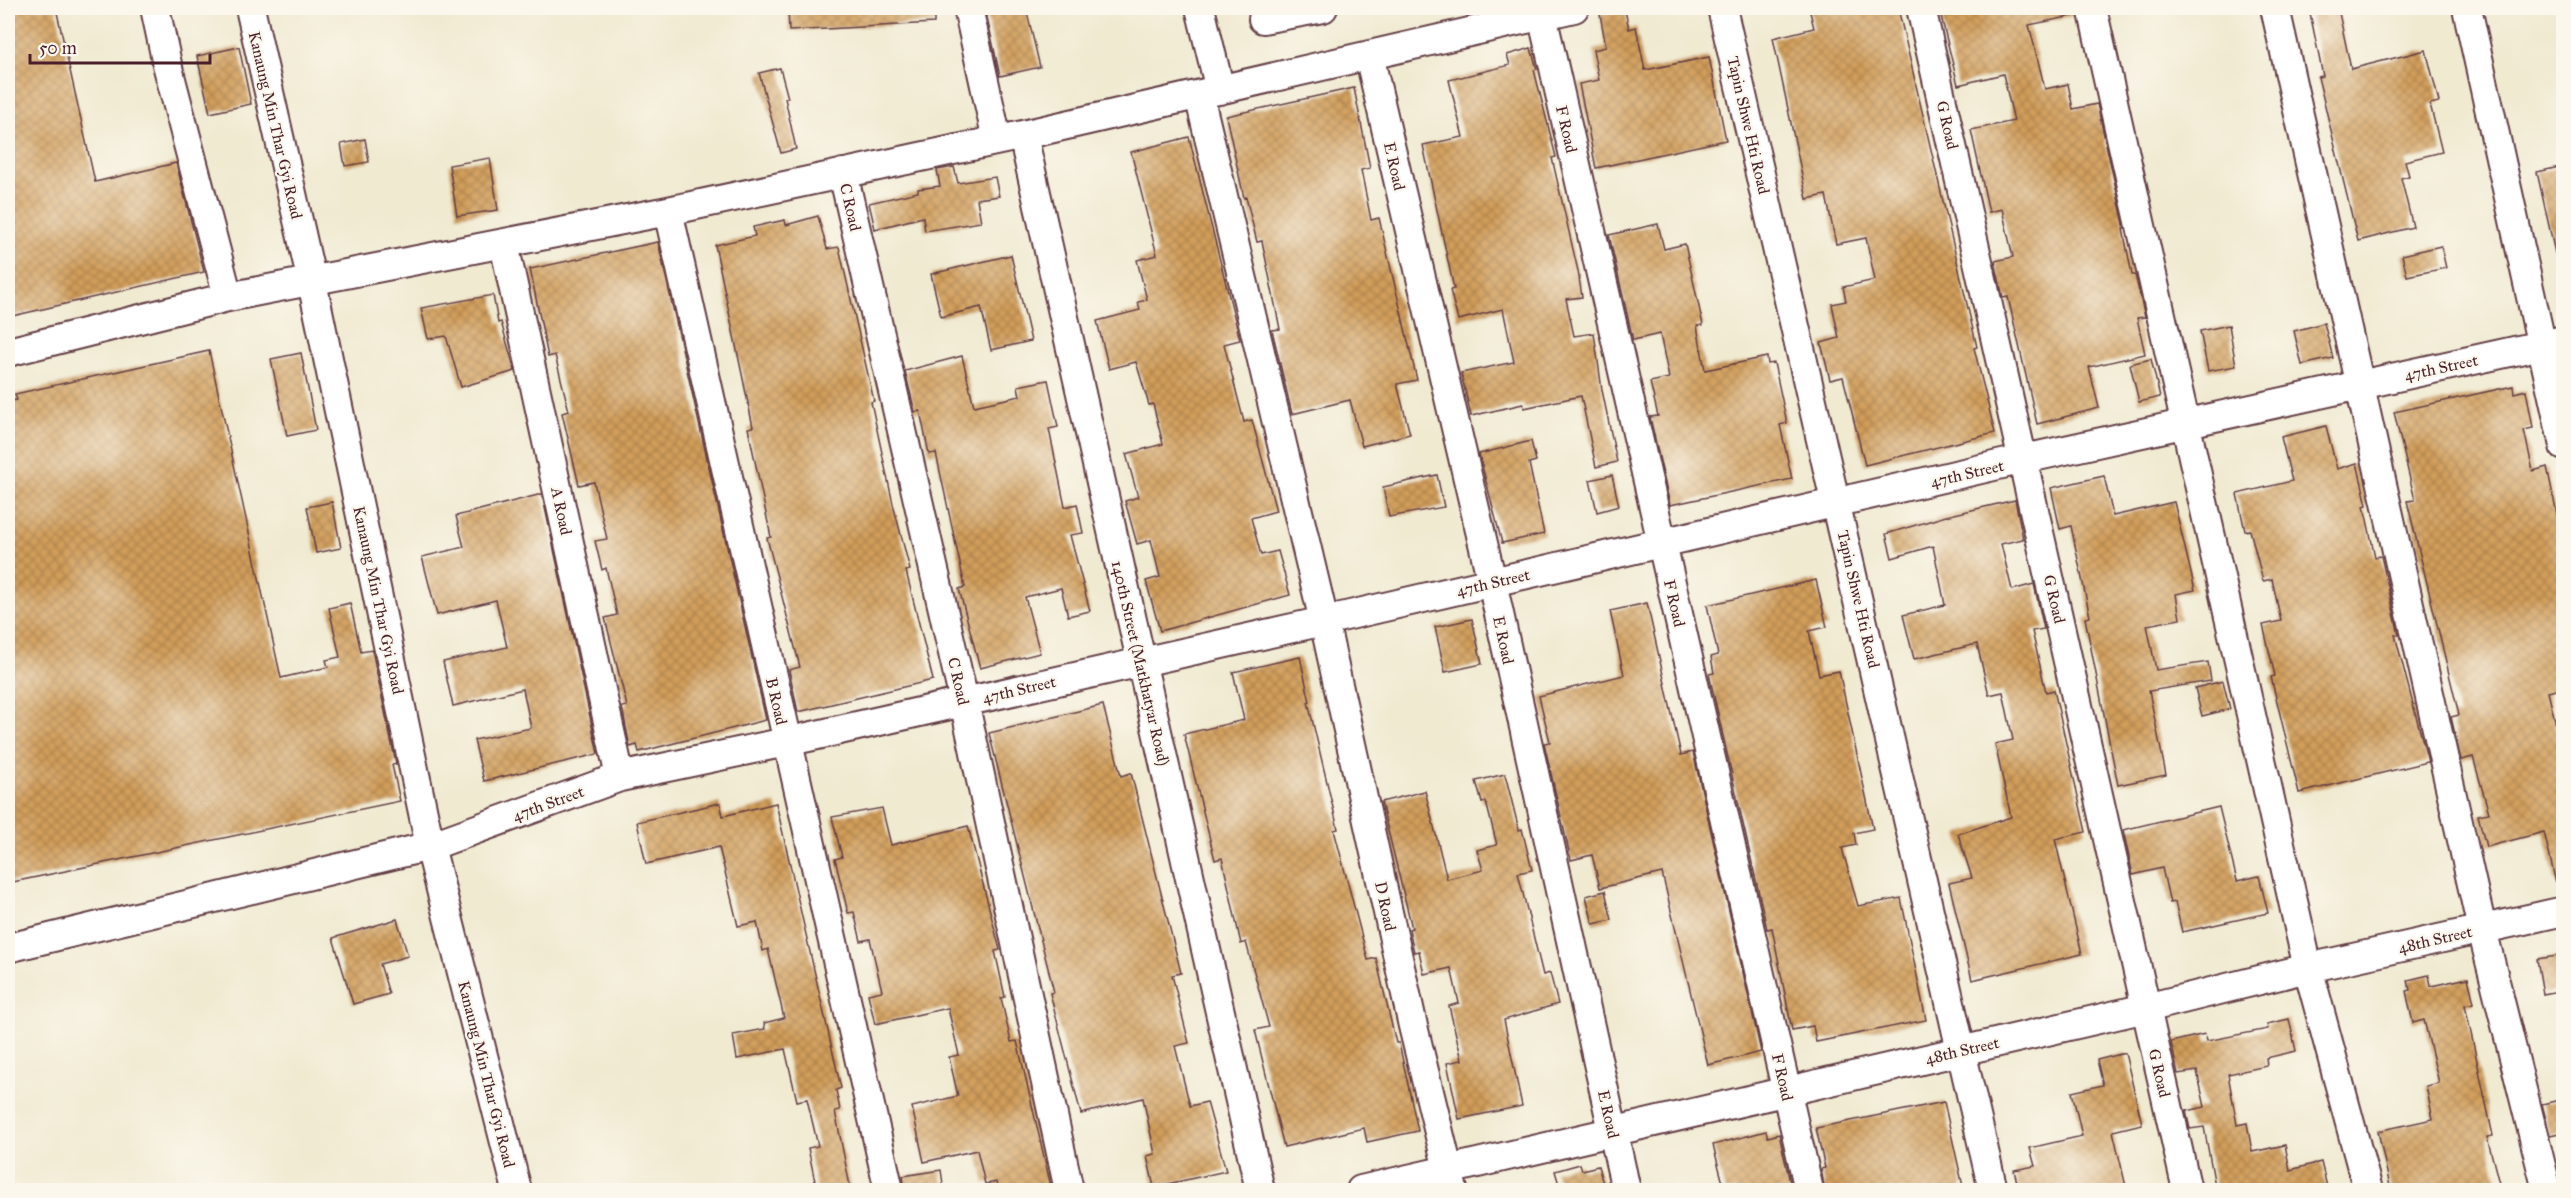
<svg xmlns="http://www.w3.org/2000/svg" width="2571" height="1198" font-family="'IM FELL Great Primer',serif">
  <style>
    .building { fill: url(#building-cross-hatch) }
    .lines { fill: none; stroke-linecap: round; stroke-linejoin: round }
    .minor-casing { stroke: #633d44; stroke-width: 32 }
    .minor { stroke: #fff; stroke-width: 28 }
    .labels { text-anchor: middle; stroke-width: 4.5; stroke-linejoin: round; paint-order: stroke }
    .street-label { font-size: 16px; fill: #4a1f2b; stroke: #fbf7ec }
  </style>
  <defs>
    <pattern id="building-cross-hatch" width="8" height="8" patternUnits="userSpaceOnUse" patternTransform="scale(1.5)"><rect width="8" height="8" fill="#d19e5a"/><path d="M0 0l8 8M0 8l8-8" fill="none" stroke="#ac804b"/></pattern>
  </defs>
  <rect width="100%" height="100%" fill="#fbf7ec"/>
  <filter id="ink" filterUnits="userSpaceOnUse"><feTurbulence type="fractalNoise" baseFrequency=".0167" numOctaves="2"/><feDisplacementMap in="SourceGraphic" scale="12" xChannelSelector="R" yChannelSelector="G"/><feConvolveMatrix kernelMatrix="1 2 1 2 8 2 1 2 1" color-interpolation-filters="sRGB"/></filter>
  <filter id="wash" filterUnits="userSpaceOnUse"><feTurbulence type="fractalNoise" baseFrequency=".008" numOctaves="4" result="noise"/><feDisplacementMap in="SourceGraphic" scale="24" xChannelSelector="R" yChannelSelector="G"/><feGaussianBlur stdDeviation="1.35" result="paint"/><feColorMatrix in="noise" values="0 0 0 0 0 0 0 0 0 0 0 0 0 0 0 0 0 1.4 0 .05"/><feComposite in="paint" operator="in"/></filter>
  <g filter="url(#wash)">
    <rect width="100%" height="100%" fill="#f0ead1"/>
    <g id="blocks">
      <path class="building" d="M 8,8 L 56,8 L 95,182 L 176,163 L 204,272 L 8,317 Z
        M 788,8 L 934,8 L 934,23 L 789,31 Z
        M 985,8 L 1026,8 L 1040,67 L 1000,76 Z
        M 1809,8 L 1898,8 L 1977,347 L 1974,348 L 1995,433 L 1865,465 L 1843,377 L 1830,380 L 1821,343 L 1839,338 L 1832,304 L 1846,301 L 1843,287 L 1875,280 L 1866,238 L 1836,244 L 1826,195 L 1807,199 L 1773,38 L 1814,28 Z
        M 1939,8 L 2072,8 L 2073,16 L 2029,25 L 2045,89 L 2068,84 L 2073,109 L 2097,104 L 2125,229 L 2123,229 L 2132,275 L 2135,275 L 2145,317 L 2137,318 L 2145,354 L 2089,367 L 2099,408 L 2037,424 L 2008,297 L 2003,298 L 1995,261 L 2013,257 L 2002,209 L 1989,212 L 1971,130 L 2014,121 L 2003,74 L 1958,85 Z
        M 2309,8 L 2338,8 L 2351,69 L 2426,50 L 2439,102 L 2430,104 L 2442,152 L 2405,161 L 2409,176 L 2401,178 L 2413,227 L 2358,241 L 2318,77 L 2323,76 Z
        M 1625,10 L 1629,29 L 1636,27 L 1645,70 L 1709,57 L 1726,140 L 1596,168 L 1579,84 L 1599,80 L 1593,50 L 1606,47 L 1600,14 Z
        M 239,47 L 251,104 L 210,113 L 197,56 Z
        M 1531,48 L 1537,69 L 1534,70 L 1556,157 L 1552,158 L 1578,271 L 1582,297 L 1566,299 L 1574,336 L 1594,333 L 1602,390 L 1617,462 L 1596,467 L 1581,396 L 1524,408 L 1523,404 L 1471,416 L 1461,373 L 1514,362 L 1503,309 L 1458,320 L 1450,290 L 1454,289 L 1423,145 L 1463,137 L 1449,80 L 1510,65 L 1507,55 Z
        M 780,68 L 788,98 L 785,98 L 796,149 L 781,153 L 759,73 Z
        M 1354,88 L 1370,168 L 1361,170 L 1371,220 L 1379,218 L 1417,380 L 1397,384 L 1410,434 L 1362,446 L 1350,400 L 1292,414 L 1272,330 L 1280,329 L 1262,241 L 1257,242 L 1246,197 L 1244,198 L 1226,116 Z
        M 1189,137 L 1240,340 L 1224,344 L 1244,422 L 1252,420 L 1276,511 L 1251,518 L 1261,555 L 1278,551 L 1290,595 L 1160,631 L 1146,581 L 1160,577 L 1151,540 L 1137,544 L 1125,501 L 1138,497 L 1126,454 L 1163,444 L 1153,404 L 1149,405 L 1136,362 L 1109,369 L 1097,321 L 1140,310 L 1138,302 L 1147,300 L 1137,260 L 1157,255 L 1131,152 Z
        M 365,139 L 369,162 L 345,166 L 341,144 Z
        M 490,158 L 498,210 L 457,216 L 449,165 Z
        M 2564,166 L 2564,252 L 2555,253 L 2537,172 Z
        M 954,167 L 958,183 L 995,177 L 999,196 L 977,199 L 981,222 L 925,231 L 923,217 L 875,229 L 869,203 L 918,192 L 918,189 L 940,186 L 937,170 Z
        M 818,216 L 827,249 L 839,247 L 874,401 L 871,402 L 893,504 L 910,570 L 906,571 L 933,680 L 798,712 L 789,670 L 800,667 L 767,538 L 771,537 L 748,428 L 753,427 L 715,245 L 755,236 L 753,227 L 785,220 L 786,225 Z
        M 1658,224 L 1664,249 L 1685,244 L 1703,325 L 1697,326 L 1705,370 L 1767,357 L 1768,364 L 1774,363 L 1787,423 L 1780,425 L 1792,479 L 1670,505 L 1650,417 L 1658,416 L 1650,382 L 1669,378 L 1660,334 L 1633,340 L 1609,235 Z
        M 658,242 L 766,720 L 639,752 L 637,745 L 630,747 L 622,707 L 627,706 L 605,618 L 617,615 L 606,568 L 602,570 L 595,541 L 607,539 L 594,482 L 579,485 L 562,413 L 569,411 L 555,355 L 548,357 L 530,269 Z
        M 2441,246 L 2446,268 L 2407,276 L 2402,255 Z
        M 1011,255 L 1031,341 L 991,350 L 981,307 L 941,317 L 931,274 Z
        M 493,295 L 498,323 L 501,322 L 515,371 L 461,387 L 446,336 L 428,339 L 421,308 Z
        M 2324,323 L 2333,358 L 2302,365 L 2294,331 Z
        M 2229,325 L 2236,366 L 2208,371 L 2200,331 Z
        M 209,351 L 281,678 L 328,667 L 326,660 L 340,657 L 329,608 L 350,603 L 361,652 L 372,650 L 396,764 L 392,765 L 400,801 L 8,883 L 8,401 L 17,400 L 15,394 Z
        M 301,353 L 316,430 L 287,436 L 271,359 Z
        M 962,356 L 974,406 L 1020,396 L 1018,386 L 1048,380 L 1058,427 L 1049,429 L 1065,507 L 1077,504 L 1083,533 L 1070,535 L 1090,611 L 1068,616 L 1061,588 L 1025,597 L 1040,653 L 980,668 L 959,589 L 965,587 L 936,453 L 929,454 L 920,411 L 915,412 L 905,371 Z
        M 2151,359 L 2160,397 L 2139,402 L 2130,364 Z
        M 2513,386 L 2514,393 L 2526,390 L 2533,428 L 2524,430 L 2533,471 L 2547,467 L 2564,547 L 2564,688 L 2548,692 L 2559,737 L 2564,736 L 2564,882 L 2556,883 L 2544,832 L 2486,847 L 2478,815 L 2489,813 L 2473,757 L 2461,760 L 2451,717 L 2459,715 L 2407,501 L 2415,500 L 2394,412 Z
        M 2326,426 L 2337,469 L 2357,463 L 2367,505 L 2364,506 L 2375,557 L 2381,556 L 2399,635 L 2395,635 L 2428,762 L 2299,793 L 2271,677 L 2275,676 L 2263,625 L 2281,621 L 2272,579 L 2263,581 L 2250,530 L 2245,531 L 2237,494 L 2292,481 L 2281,437 Z
        M 1531,441 L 1536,461 L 1529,463 L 1544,534 L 1502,543 L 1479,454 Z
        M 1437,475 L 1444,507 L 1389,517 L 1383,487 Z
        M 1612,475 L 1619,506 L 1597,512 L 1590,480 Z
        M 2104,476 L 2113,516 L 2174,502 L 2195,590 L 2176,594 L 2180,619 L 2147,625 L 2156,670 L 2208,662 L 2211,681 L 2149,691 L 2166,775 L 2118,785 L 2085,618 L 2090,617 L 2071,526 L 2060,529 L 2051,488 Z
        M 542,494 L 598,754 L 484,781 L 474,740 L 531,728 L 523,689 L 453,706 L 443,662 L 507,647 L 496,600 L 437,615 L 422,557 L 464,547 L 456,516 Z
        M 2015,500 L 2023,539 L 2001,544 L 2012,590 L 2034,584 L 2044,629 L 2032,631 L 2046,692 L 2054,690 L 2086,832 L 2055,839 L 2082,954 L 1972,980 L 1949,883 L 1972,878 L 1958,834 L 2011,817 L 1995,744 L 2013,740 L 2003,692 L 1989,695 L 1977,644 L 1914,659 L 1903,615 L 1945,605 L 1933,546 L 1892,558 L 1886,534 L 1946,516 Z
        M 332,502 L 341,548 L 316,553 L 307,507 Z
        M 1816,580 L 1827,627 L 1809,631 L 1819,675 L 1839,671 L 1873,829 L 1854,833 L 1856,845 L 1842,848 L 1858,906 L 1901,898 L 1926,1020 L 1816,1042 L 1813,1026 L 1792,1030 L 1772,928 L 1767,929 L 1709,674 L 1714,673 L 1711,657 L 1718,655 L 1707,605 Z
        M 1647,603 L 1681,755 L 1693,752 L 1761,1052 L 1708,1065 L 1662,873 L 1600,888 L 1592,855 L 1571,860 L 1544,743 L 1550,742 L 1539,696 L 1624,675 L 1610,611 Z
        M 1472,619 L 1482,664 L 1445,672 L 1435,627 Z
        M 1300,657 L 1310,702 L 1308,702 L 1338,829 L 1334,830 L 1368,960 L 1376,958 L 1396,1043 L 1399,1043 L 1418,1131 L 1367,1142 L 1364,1128 L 1284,1147 L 1255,1030 L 1269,1027 L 1246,942 L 1241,944 L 1222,858 L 1215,860 L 1184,734 L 1244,720 L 1233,672 Z
        M 2223,681 L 2230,709 L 2202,716 L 2195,688 Z
        M 1103,705 L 1121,776 L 1131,773 L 1181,973 L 1172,975 L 1189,1043 L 1175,1046 L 1190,1106 L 1207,1102 L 1226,1171 L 1154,1187 L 1147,1156 L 1155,1154 L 1143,1098 L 1081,1114 L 1050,993 L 1054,992 L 989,733 Z
        M 1505,774 L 1519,830 L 1522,829 L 1532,870 L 1518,873 L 1543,975 L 1550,973 L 1558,1004 L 1504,1020 L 1522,1106 L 1459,1119 L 1447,1063 L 1462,1060 L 1449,1006 L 1459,1003 L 1451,968 L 1424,974 L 1419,951 L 1414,952 L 1409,929 L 1412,928 L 1381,802 L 1425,791 L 1447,879 L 1483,870 L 1477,850 L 1497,845 L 1486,802 L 1482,803 L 1476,781 Z
        M 720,803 L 723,816 L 776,803 L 841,1088 L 836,1090 L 840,1110 L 835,1111 L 851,1191 L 817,1191 L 808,1148 L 818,1146 L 807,1099 L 797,1101 L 785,1049 L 737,1059 L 733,1035 L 765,1029 L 764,1023 L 784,1018 L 768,949 L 763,951 L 757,922 L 738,926 L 719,847 L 646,864 L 637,822 Z
        M 2219,807 L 2237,881 L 2259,876 L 2268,913 L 2182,932 L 2175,902 L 2170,903 L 2162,868 L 2133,875 L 2123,830 Z
        M 882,808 L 891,845 L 968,826 L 1000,950 L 995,951 L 1005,997 L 1001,998 L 1011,1042 L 1017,1041 L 1052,1191 L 998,1191 L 996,1182 L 985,1184 L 977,1150 L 924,1162 L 912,1107 L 958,1096 L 949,1057 L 959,1055 L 948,1008 L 875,1024 L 868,994 L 882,991 L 870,939 L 861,941 L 854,912 L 848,913 L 835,859 L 842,857 L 832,817 Z
        M 1605,891 L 1612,920 L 1593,924 L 1586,896 Z
        M 397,919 L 408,956 L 380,964 L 389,994 L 353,1004 L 333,938 Z
        M 2564,955 L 2564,990 L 2543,994 L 2537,959 Z
        M 2429,975 L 2431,986 L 2468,978 L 2474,1003 L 2465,1005 L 2493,1136 L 2487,1137 L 2501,1191 L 2391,1191 L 2378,1131 L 2433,1119 L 2426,1086 L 2439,1083 L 2424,1020 L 2413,1023 L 2406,991 L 2410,990 L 2408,980 Z
        M 2289,1019 L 2296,1051 L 2266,1058 L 2267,1066 L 2228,1074 L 2237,1125 L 2247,1123 L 2252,1152 L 2285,1145 L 2290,1170 L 2321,1162 L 2328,1191 L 2216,1191 L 2204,1127 L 2190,1129 L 2186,1111 L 2205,1107 L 2197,1071 L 2178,1074 L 2171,1042 L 2205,1034 L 2207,1041 L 2268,1029 L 2267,1024 Z
        M 2125,1053 L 2142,1124 L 2113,1131 L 2127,1191 L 2019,1191 L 2014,1170 L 2035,1166 L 2030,1148 L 2082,1136 L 2072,1092 L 2103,1085 L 2097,1060 Z
        M 2564,1099 L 2564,1132 L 2550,1135 L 2542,1104 Z
        M 1944,1102 L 1964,1191 L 1825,1191 L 1821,1169 L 1825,1168 L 1816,1128 Z
        M 1766,1131 L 1768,1137 L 1779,1134 L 1792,1191 L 1725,1191 L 1713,1145 Z
        M 1580,1164 L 1582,1170 L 1598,1166 L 1605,1191 L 1561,1191 L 1555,1171 Z
        M 941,1170 L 944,1191 L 905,1191 L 903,1176 Z"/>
    </g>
  </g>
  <g filter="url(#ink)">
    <use href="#blocks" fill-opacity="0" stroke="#633d44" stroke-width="1.5"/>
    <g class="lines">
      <defs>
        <path id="minor" d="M 155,8 L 167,64 L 228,297
          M 250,8 L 312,282 L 430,846 L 517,1190
          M 968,8 L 997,140
          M 1200,8 L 1220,90
          M 1722,8 L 1993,1190
          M 1921,8 L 2187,1190
          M 2092,8 L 2308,968 L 2368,1190
          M 2275,8 L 2482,929 L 2547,1190
          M 2467,8 L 2564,446
          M 1542,15 L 1809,1190
          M 1263,19 L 1323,8
          M 1369,55 L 1492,582 L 1626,1190
          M 1199,95 L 1324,621 L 1413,1026 L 1453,1190
          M 1023,135 L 1260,1190
          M 843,173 L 964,701 L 1069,1190
          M 668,211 L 889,1190
          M 504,244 L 620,777
          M 8,352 L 228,297 L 668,211 L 1023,135 L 1574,8
          M 8,948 L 430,846 L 620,777 L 786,742 L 1324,621 L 2024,459 L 2564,340
          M 1361,1190 L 2146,1008 L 2308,968 L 2564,911"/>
      </defs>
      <use href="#minor" class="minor-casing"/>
      <use href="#minor" class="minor"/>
    </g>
  </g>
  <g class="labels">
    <g class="street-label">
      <text transform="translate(276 125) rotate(77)" y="6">Kanaung Min Thar Gyi Road</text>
      <text transform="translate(1749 125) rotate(77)" y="6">Tapin Shwe Hti Road</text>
      <text transform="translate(1948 125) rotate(77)" y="6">G Road</text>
      <text transform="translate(1567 129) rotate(77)" y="6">F Road</text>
      <text transform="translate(1395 166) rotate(77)" y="6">E Road</text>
      <text transform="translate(851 207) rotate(77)" y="6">C Road</text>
      <text transform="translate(2441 367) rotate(-12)" y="6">47th Street</text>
      <text transform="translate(1967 473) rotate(-13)" y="6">47th Street</text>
      <text transform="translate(562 511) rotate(78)" y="6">A Road</text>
      <text transform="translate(1493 582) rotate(-13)" y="6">47th Street</text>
      <text transform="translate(1859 599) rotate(77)" y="6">Tapin Shwe Hti Road</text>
      <text transform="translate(2055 599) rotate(77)" y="6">G Road</text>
      <text transform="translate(379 600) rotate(78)" y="6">Kanaung Min Thar Gyi Road</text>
      <text transform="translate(1675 603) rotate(77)" y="6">F Road</text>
      <text transform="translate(1504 640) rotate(78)" y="6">E Road</text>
      <text transform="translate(1141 663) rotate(77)" y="6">140th Street (Matkhatyar Road)</text>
      <text transform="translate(959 681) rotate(77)" y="6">C Road</text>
      <text transform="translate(1019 689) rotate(-13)" y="6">47th Street</text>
      <text transform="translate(777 701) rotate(77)" y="6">B Road</text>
      <text transform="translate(548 803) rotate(-20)" y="6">47th Street</text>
      <text transform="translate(1386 906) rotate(78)" y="6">D Road</text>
      <text transform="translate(2435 939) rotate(-13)" y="6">48th Street</text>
      <text transform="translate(1962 1050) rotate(-13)" y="6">48th Street</text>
      <text transform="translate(2160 1073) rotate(77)" y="6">G Road</text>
      <text transform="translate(487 1074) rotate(76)" y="6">Kanaung Min Thar Gyi Road</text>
      <text transform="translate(1783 1077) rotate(77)" y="6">F Road</text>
      <text transform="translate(1609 1114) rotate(77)" y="6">E Road</text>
    </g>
  </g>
  <rect width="2571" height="1198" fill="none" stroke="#fbf7ec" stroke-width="30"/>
  <path d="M30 54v9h180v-9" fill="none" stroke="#4a1f2b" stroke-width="3"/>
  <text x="39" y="54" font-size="18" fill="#4a1f2b" stroke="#fbf7ec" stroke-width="4.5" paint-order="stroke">50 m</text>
</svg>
